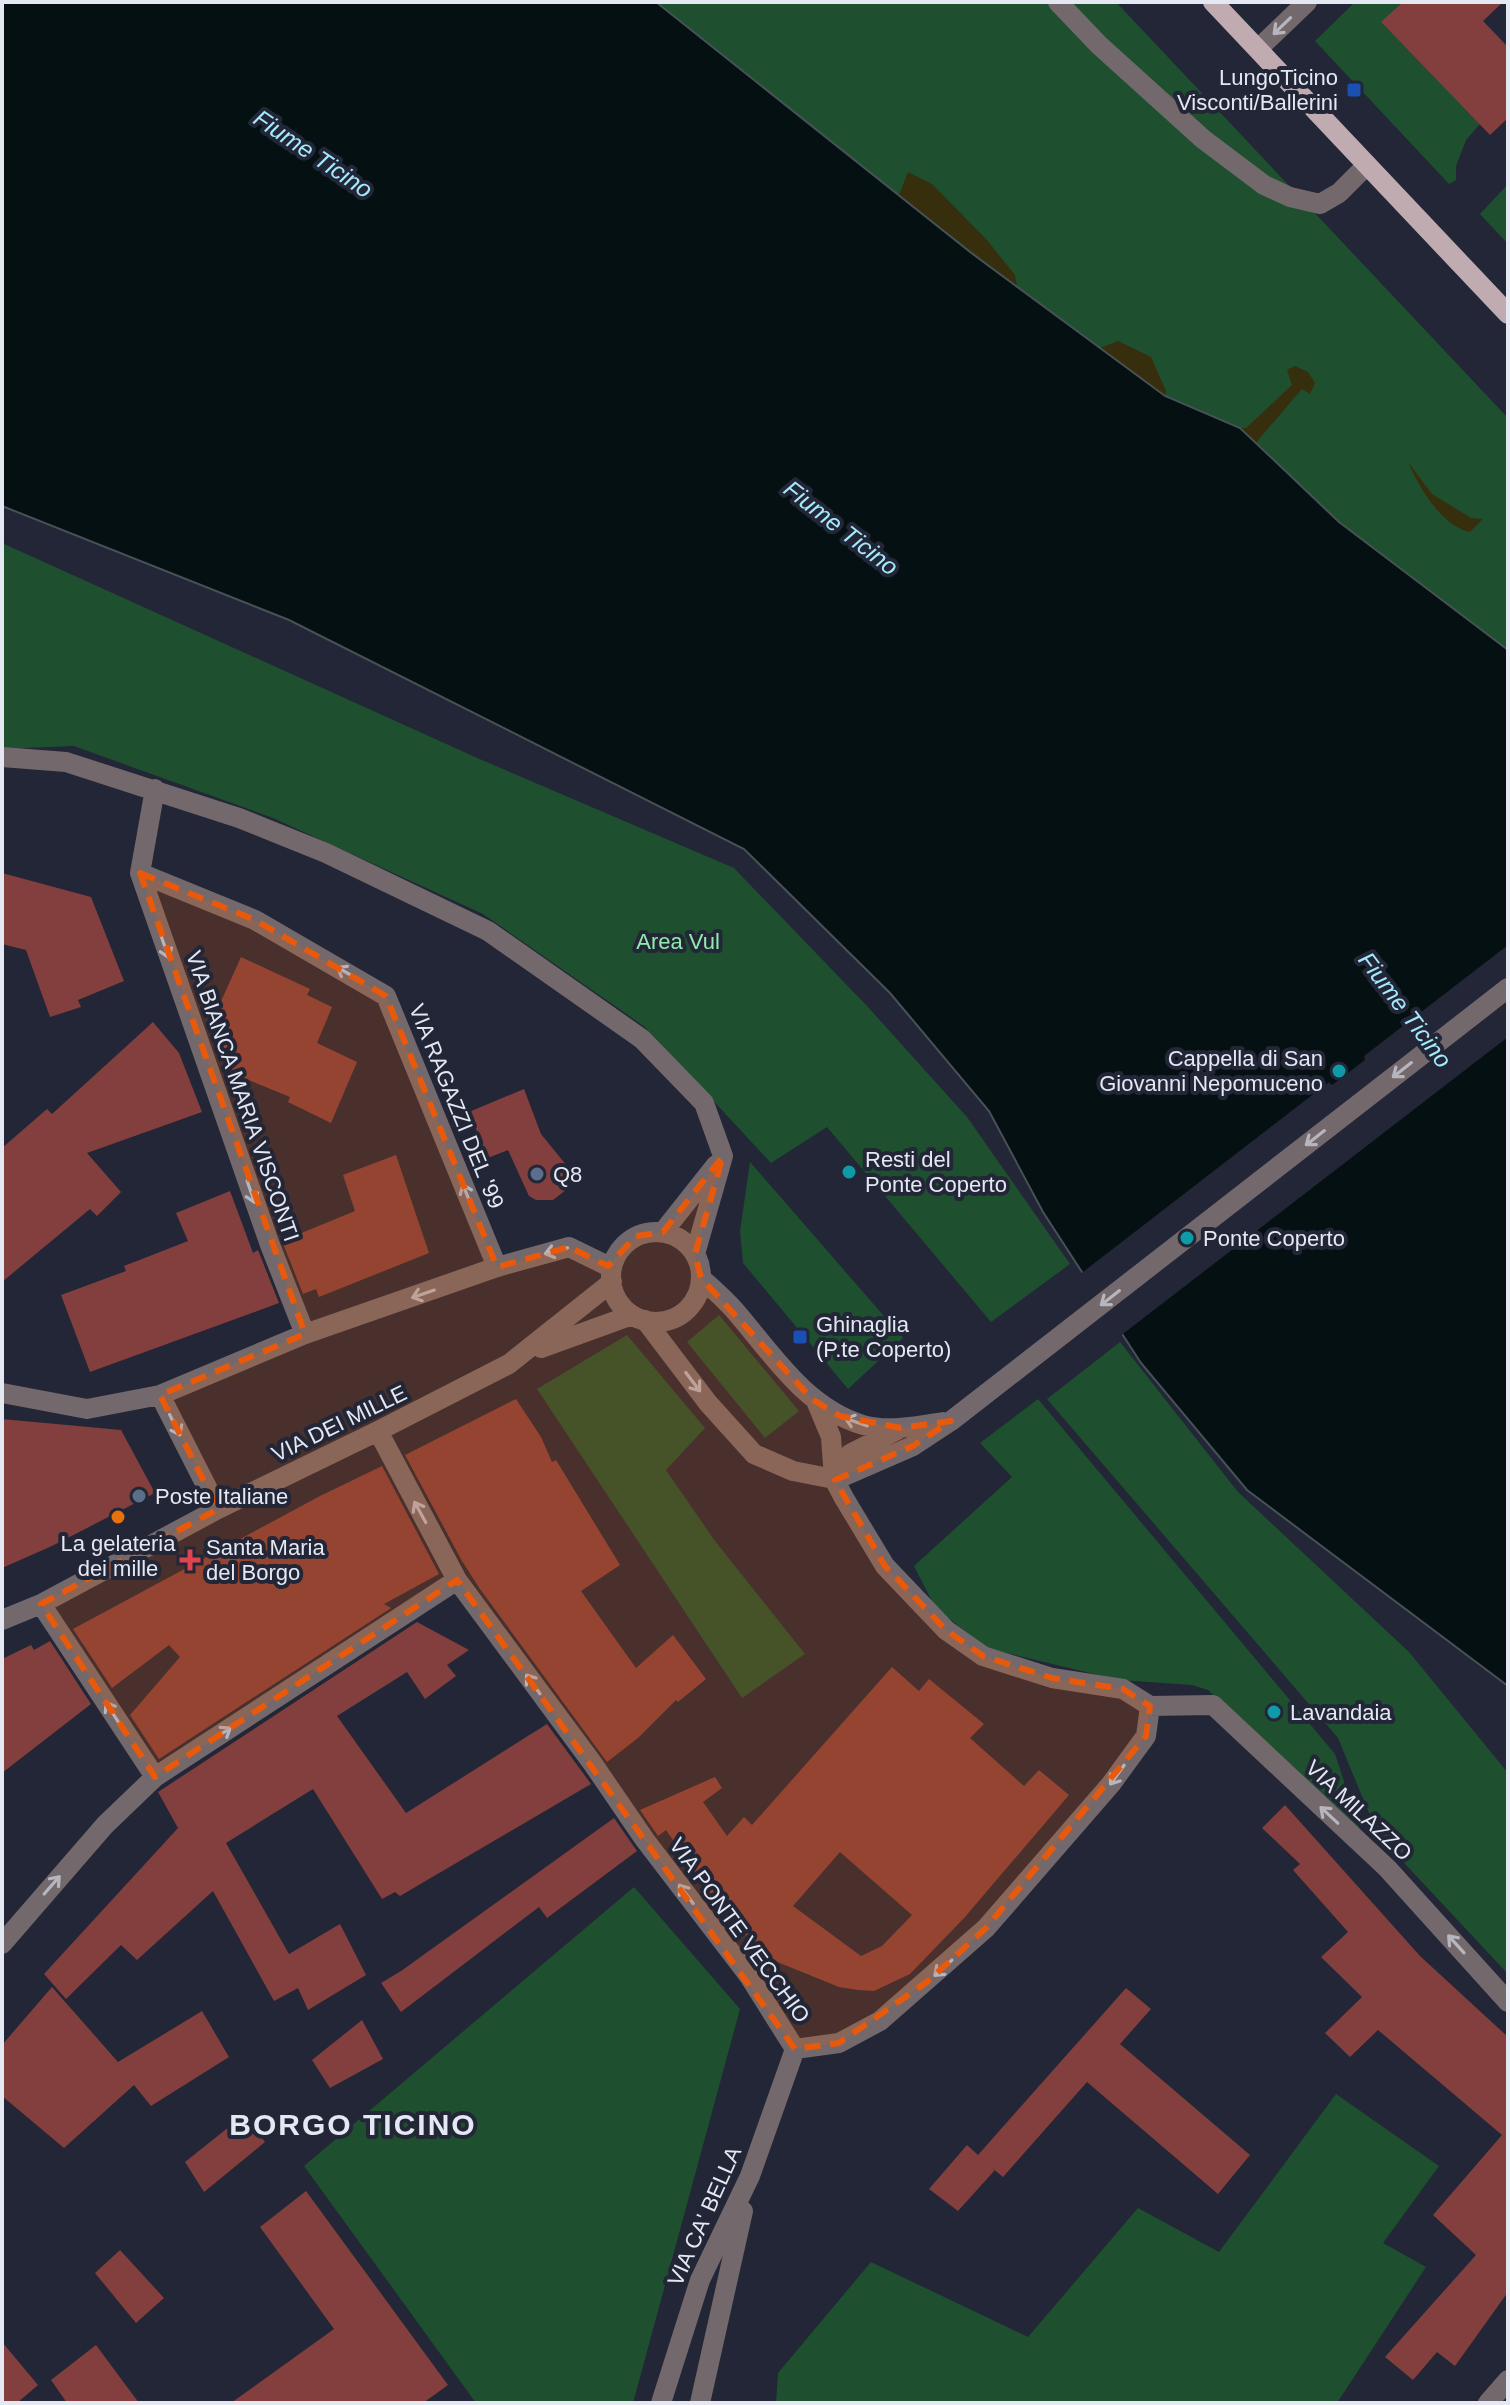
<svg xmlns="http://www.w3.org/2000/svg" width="1510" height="2405" font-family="Arial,sans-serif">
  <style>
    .green { fill: #1e5030 }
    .sand { fill: #362e0d }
    .water { fill: #041012; stroke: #475156; stroke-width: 2 }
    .pier { fill: #222636 }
    .building { fill: #833f3d; fill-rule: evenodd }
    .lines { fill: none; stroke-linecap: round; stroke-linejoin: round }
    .minor { stroke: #73696c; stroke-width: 20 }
    .major { stroke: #c0abb1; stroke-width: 20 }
    .oneway { stroke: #b7b5bd }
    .marked { fill: #e8590c; fill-opacity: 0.2; stroke: #e8590c; stroke-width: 6; stroke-dasharray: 16 10; stroke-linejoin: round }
    .transit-dot { fill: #1a4fb4; stroke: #222636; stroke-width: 3 }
    .culture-dot { fill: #0f9aa8; stroke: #222636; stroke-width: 3 }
    .service-dot { fill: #5c6f8a; stroke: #222636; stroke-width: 3 }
    .food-dot { fill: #e8710a; stroke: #222636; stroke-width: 3 }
    .health-dot { fill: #e0444e; stroke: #222636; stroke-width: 3 }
    .labels { text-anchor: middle; stroke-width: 8; stroke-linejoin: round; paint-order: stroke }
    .poi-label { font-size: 22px; fill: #e4e8f3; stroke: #222636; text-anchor: start }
    .park-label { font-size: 22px; fill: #90eaac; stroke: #222636 }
    .street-label { font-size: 22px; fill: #e4e8f3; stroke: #222636 }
    .water-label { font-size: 24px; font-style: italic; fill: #a4eafc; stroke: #222636 }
    .district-label { font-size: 30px; font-weight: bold; letter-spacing: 2px; fill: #e4e8f3; stroke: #222636 }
  </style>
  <rect width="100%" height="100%" fill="#222636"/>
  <path class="green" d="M 656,2 L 1116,2 L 1508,418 L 1508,650 L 1339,522 L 1240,428 L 1165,396 L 970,252 Z
    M 1355,2 L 1403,2 L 1382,23 L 1480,124 L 1466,140 L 1456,166 L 1456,180 L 1449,184 L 1315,41 Z
    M 1508,184 L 1508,244 L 1480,214 Z
    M 2,543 L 475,757 L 734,868 L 867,1006 L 967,1117 L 1070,1264 L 991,1322 L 827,1127 L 771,1163 L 645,1027 L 483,914 L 273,818 L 74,746 L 2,749 Z
    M 750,1162 L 903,1338 L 848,1389 L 743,1263 L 740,1231 Z
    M 719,1315 L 799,1411 L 765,1438 L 687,1342 Z
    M 627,1335 L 705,1428 L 666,1470 L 715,1541 L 805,1654 L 742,1698 L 537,1389 Z
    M 1120,1342 L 1238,1492 L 1409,1652 L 1508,1773 L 1508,1974 L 1378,1835 L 1338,1738 L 1047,1399 Z
    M 1038,1399 L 1335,1754 L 1362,1836 L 1208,1690 L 1192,1685 L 1119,1680 L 986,1648 L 935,1607 L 914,1566 L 1012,1477 L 980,1443 Z
    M 634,1887 L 740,2009 L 633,2403 L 476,2403 L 304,2166 Z
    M 1336,2094 L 1439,2166 L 1383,2243 L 1426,2267 L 1337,2403 L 776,2403 L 778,2373 L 871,2262 L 1028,2337 L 1138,2208 L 1219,2252 Z"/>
  <path class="sand" d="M 908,172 L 932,184 L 987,240 L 1015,275 L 1017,287 L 899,195 Z
    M 1118,341 L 1151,357 L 1166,391 L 1165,396 L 1100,348 Z
    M 1295,366 L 1308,372 L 1315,383 L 1310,394 L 1302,389 L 1254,445 L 1240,428 L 1246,428 L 1292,385 L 1287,370 Z
    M 1408,462 L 1432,494 L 1471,518 L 1483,519 L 1470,532 C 1441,526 1419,487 1408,462 Z"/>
  <path class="water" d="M 2,2 L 656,2 L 970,252 L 1165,396 L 1240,428 L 1339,522 L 1508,650 L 1508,1686 L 1247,1490 L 1141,1363 L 1043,1212 L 989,1111 L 890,993 L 744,849 L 289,620 L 2,506 Z"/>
  <path class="pier" d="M 1508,945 L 1508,1037 L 1119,1337 L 1079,1275 L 1329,1082 L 1332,1085 L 1365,1060 L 1364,1056 Z"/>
  <path class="building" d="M 1403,2 L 1503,2 L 1483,21 L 1508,47 L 1508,118 L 1490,135 L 1381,22 Z
    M 2,873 L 91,897 L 124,981 L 78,1000 L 81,1007 L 50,1017 L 26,950 L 2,944 Z
    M 241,957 L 310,989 L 307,995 L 332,1007 L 317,1043 L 357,1062 L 331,1123 L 288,1102 L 290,1097 L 234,1074 L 213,1019 Z
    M 153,1022 L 179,1053 L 202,1112 L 87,1153 L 121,1192 L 97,1216 L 90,1209 L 2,1282 L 2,1148 L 47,1109 L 52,1114 Z
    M 524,1089 L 541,1134 L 567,1166 L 569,1174 L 566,1190 L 553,1200 L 536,1200 L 529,1196 L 508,1150 L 488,1158 L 469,1112 Z
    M 396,1155 L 429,1253 L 319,1297 L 316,1289 L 303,1294 L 282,1241 L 355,1211 L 343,1175 Z
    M 230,1191 L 253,1253 L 258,1250 L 279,1303 L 90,1372 L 61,1295 L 126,1271 L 124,1266 L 188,1241 L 176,1213 Z
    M 516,1399 L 541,1437 L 552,1462 L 556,1460 L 620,1565 L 581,1591 L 636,1668 L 673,1635 L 706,1679 L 678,1702 L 676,1700 L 638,1738 L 607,1762 L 480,1589 L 462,1561 L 405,1455 Z
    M 2,1419 L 121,1430 L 155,1493 L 52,1546 L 2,1568 Z
    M 382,1466 L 439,1574 L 384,1604 L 391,1608 L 159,1759 L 130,1715 L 180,1657 L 169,1645 L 112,1688 L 73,1629 L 320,1496 Z
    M 417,1622 L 469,1650 L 447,1665 L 456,1676 L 425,1699 L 407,1672 L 337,1716 L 406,1813 L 547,1724 L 591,1784 L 400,1896 L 395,1892 L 382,1899 L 313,1789 L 226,1843 L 289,1954 L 340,1924 L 366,1975 L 308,2010 L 298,1988 L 274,2001 L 213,1891 L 137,1960 L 121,1945 L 66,1999 L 44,1974 L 178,1828 L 158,1792 Z
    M 50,1641 L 91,1704 L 2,1773 L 2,1659 L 31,1645 L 34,1650 Z
    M 892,1667 L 919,1691 L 929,1679 L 984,1724 L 970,1738 L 1024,1786 L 1039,1770 L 1069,1795 L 965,1917 L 910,1974 L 874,1991 L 858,1990 L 839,1987 L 775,1961 L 728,1919 L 666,1830 L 658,1836 L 640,1810 L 715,1777 L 722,1788 L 703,1802 L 727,1836 L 744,1817 L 752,1825 ZM 840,1852 L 912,1915 L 882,1946 L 861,1956 L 793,1906 Z
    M 1285,1805 L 1420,1956 L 1508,2037 L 1508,2292 L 1455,2366 L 1437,2352 L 1413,2380 L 1385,2357 L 1476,2255 L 1433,2215 L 1502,2135 L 1378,2030 L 1350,2057 L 1325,2033 L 1362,1997 L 1321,1957 L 1348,1932 L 1293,1870 L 1300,1864 L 1262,1828 Z
    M 614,1818 L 637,1851 L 547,1918 L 539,1907 L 401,2012 L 381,1983 L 401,1971 Z
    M 52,1987 L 118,2062 L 202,2011 L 229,2057 L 151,2106 L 134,2085 L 64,2148 L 2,2096 L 2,2045 Z
    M 1126,1988 L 1151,2009 L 1120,2044 L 1250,2155 L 1218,2194 L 1087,2082 L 1003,2177 L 991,2167 L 995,2170 L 958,2211 L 929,2189 L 967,2145 L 978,2155 Z
    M 362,2020 L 383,2059 L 330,2088 L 312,2060 Z
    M 244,2115 L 265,2142 L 204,2192 L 185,2162 Z
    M 306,2191 L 448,2385 L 423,2403 L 231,2403 L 334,2329 L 260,2227 Z
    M 120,2250 L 164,2298 L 136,2323 L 95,2273 Z
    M 2,2342 L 38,2385 L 17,2403 L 2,2403 Z
    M 96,2345 L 139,2403 L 67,2403 L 51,2380 Z"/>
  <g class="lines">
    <path class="minor" d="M 1058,2 L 1099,45 L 1203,139 L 1264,185 L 1290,197 L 1320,204 L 1339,193 L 1367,165
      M 1258,49 L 1307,2
      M 2,757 L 66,762 L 239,818 L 326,853 L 488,931 L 642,1039 L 704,1103 L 723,1156 L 695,1254
      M 155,789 L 140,873 L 270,1245 L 305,1334
      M 140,873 L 255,920 L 386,996 L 497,1267
      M 663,1232 L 716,1165
      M611 1277a45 45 0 1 1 90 0a45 45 0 1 1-90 0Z
      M 701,1278 C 713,1289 726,1300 736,1312 C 773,1355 806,1408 863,1425 C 888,1432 918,1426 943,1422
      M 645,1320 L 708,1403 L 754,1454 L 793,1471 L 834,1479 L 844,1476 L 913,1446 L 951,1421 L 1508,988
      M 541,1348 L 632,1315
      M 2,1393 L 87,1409 L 160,1395
      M 816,1401 L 831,1437 L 834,1479 L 844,1498 L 885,1566 L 946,1630 L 983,1656 L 1052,1678 L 1123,1689 L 1150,1706
      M 378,1431 L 457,1580 L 593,1764 L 645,1840 L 749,1976 L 795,2049
      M 834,1479 L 850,1454 L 899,1429
      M 218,1509 L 160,1395 L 305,1334 L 497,1267 L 569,1247 L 612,1268
      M 41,1604 L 155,1777
      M 2,1620 L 41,1604 L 218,1509 L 378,1431 L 509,1364 L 612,1282
      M 1150,1706 L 1213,1705 L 1387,1868 L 1508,2002
      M 2,1944 L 105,1825 L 155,1777 L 457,1580
      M 795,2049 L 839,2043 L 880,2021 L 986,1928 L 1111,1784 L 1146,1736 L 1150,1706
      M 661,2403 L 700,2280 L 750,2176 L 795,2049
      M 700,2403 L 743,2211
      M 1488,2403 L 1508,2380"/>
    <path class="major" d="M 1213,2 L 1508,314"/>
  </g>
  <defs><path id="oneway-shaft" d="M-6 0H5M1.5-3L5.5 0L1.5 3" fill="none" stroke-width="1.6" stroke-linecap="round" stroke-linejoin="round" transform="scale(2)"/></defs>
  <g class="oneway">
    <use href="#oneway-shaft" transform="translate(1282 26) rotate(136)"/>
    <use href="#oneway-shaft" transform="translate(165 947) rotate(71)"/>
    <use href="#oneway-shaft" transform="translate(347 973) rotate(-150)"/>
    <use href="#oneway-shaft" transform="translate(1402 1070) rotate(142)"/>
    <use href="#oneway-shaft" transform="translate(1315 1138) rotate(142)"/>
    <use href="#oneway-shaft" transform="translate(251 1192) rotate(71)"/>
    <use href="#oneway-shaft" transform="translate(467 1195) rotate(-112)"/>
    <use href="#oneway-shaft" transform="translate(556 1251) rotate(165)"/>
    <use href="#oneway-shaft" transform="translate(423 1294) rotate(161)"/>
    <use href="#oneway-shaft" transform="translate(1110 1298) rotate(142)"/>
    <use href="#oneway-shaft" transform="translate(693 1382) rotate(53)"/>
    <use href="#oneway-shaft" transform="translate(856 1422) rotate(-161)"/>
    <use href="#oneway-shaft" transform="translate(175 1425) rotate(63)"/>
    <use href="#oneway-shaft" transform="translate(420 1512) rotate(-119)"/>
    <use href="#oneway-shaft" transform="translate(533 1684) rotate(-126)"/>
    <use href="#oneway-shaft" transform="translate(112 1712) rotate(-123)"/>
    <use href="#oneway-shaft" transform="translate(221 1734) rotate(-33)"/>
    <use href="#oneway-shaft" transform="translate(1117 1775) rotate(126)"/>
    <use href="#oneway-shaft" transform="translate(1329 1815) rotate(-137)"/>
    <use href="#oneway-shaft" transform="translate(52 1885) rotate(-49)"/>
    <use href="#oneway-shaft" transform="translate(686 1894) rotate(-127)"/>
    <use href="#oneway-shaft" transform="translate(1456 1944) rotate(-132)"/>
    <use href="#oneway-shaft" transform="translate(943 1968) rotate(138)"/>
  </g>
  <path class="marked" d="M 140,873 L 255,920 L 386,996 L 497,1267 L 569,1247 L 608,1266 L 636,1236 L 663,1232 L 723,1156 L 695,1254 L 701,1278 L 812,1399 L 840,1416 L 901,1428 L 951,1421 L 913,1446 L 835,1480 L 885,1566 L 946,1630 L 983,1656 L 1052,1678 L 1123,1689 L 1150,1706 L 1146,1736 L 986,1928 L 927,1982 L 839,2043 L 795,2049 L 457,1580 L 155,1777 L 41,1604 L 218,1509 L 160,1395 L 305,1334 Z"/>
  <g class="transit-dot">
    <rect x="1346" y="82" width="16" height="16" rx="4"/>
    <rect x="792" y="1329" width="16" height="16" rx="4"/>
  </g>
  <g class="culture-dot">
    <circle cx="1339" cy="1071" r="8"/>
    <circle cx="849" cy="1172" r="8"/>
    <circle cx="1187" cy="1238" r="8"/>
    <circle cx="1274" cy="1712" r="8"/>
  </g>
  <g class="service-dot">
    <circle cx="537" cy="1174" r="8"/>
    <circle cx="139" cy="1496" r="8"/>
  </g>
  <circle class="food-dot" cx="118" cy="1517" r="8"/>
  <path class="health-dot" d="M186 1548h8v8h8v8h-8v8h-8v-8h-8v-8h8z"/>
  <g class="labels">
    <g class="poi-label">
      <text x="1338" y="85" text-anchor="end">LungoTicino<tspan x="1338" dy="25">Visconti/Ballerini</tspan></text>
      <text x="1323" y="1066" text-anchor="end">Cappella di San<tspan x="1323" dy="25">Giovanni Nepomuceno</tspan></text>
      <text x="865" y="1167">Resti del<tspan x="865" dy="25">Ponte Coperto</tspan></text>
      <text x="553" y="1182">Q8</text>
      <text x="1203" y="1246">Ponte Coperto</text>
      <text x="816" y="1332">Ghinaglia<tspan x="816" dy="25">(P.te Coperto)</tspan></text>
      <text x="155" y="1504">Poste Italiane</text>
      <text x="118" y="1551" text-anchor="middle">La gelateria<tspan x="118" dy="25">dei mille</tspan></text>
      <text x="206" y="1555">Santa Maria<tspan x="206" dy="25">del Borgo</tspan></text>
      <text x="1290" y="1720">Lavandaia</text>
    </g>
    <g class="park-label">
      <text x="678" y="949">Area Vul</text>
    </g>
    <g class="street-label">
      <text transform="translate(243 1096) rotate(71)" y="8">VIA BIANCA MARIA VISCONTI</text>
      <text transform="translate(457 1106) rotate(68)" y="8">VIA RAGAZZI DEL '99</text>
      <text transform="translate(339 1423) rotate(-26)" y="8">VIA DEI MILLE</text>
      <text transform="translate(1359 1810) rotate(43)" y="8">VIA MILAZZO</text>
      <text transform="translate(740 1930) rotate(54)" y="8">VIA PONTE VECCHIO</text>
      <text transform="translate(704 2216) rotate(-66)" y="8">VIA CA' BELLA</text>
    </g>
    <g class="water-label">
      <text transform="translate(313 154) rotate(34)" y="8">Fiume Ticino</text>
      <text transform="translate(841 528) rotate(38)" y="8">Fiume Ticino</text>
      <text transform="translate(1405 1010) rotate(53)" y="8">Fiume Ticino</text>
    </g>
    <g class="district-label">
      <text x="353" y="2135">BORGO TICINO</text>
    </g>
  </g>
  <rect width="1510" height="2405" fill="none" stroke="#e4e8f3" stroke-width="8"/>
</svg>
